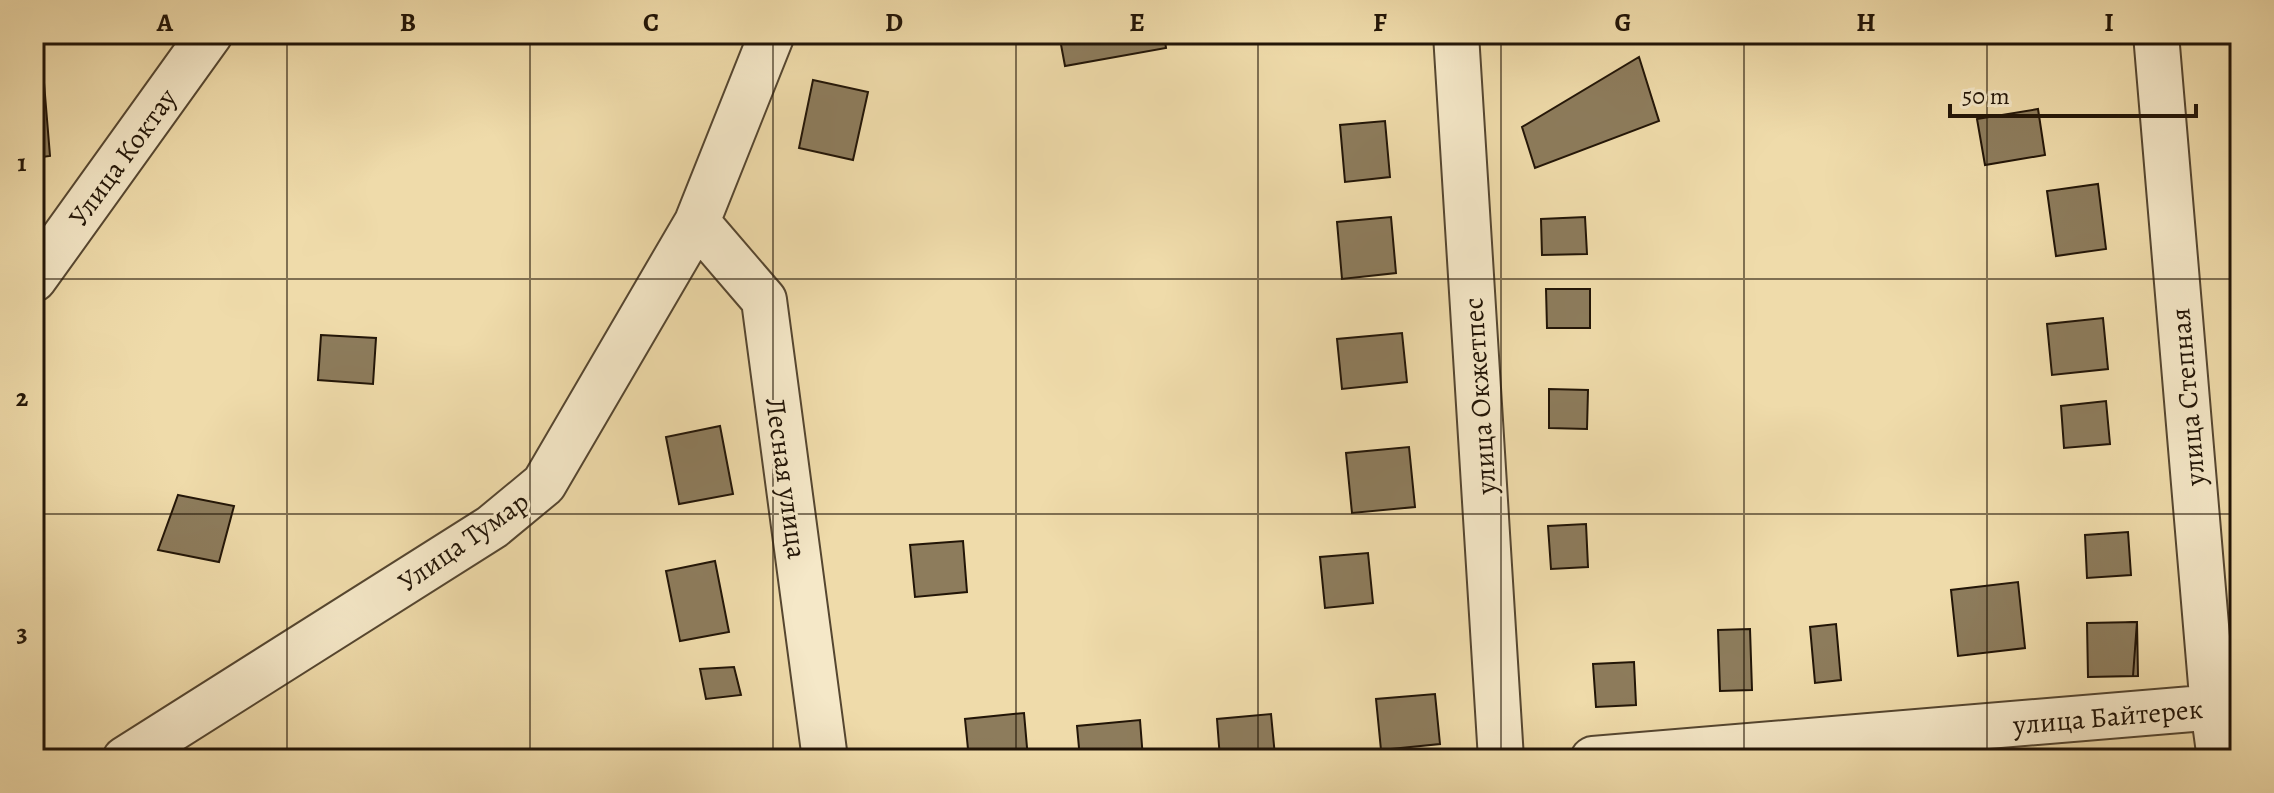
<svg xmlns="http://www.w3.org/2000/svg" width="2274" height="793" font-family="Alegreya,serif">
  <style>
    .building { fill: #8d7c5c; stroke: #221507; stroke-width: 2 }
    .lines { fill: none; stroke-linecap: round; stroke-linejoin: round }
    .minor-casing { stroke: #554630; stroke-width: 48 }
    .minor { stroke: #f5e8c8; stroke-width: 44 }
    .grid { fill: none; stroke: #221507; stroke-width: 2; stroke-opacity: 0.55 }
    .labels { text-anchor: middle; stroke-width: 6; stroke-linejoin: round; paint-order: stroke }
    .street-label { font-size: 28px; fill: #221507; stroke: #f5e8c8 }
    .neatline { fill: none; stroke: #221507; stroke-width: 3 }
    .grid-label { font-size: 26px; text-anchor: middle; font-weight: bold; fill: #221507 }
  </style>
  <rect width="100%" height="100%" fill="#efdbaa"/>
  <filter id="stains"><feTurbulence type="fractalNoise" baseFrequency=".0025" numOctaves="4"/><feColorMatrix values="0 0 0 0 .2 0 0 0 0 .09 0 0 0 0 .02 0 0 0 .5 -.17"/></filter>
  <radialGradient id="worn" r=".72"><stop offset=".6" stop-color="#630" stop-opacity="0"/><stop offset="1" stop-color="#630" stop-opacity=".3"/></radialGradient>
  <path class="building" d="M 34,34 L 40,34 L 50,156 L 34,158 Z
    M 1059,34 L 1164,34 L 1166,48 L 1065,66 Z
    M 1639,57 L 1659,121 L 1535,168 L 1522,127 Z
    M 813,80 L 868,92 L 853,160 L 799,148 Z
    M 2038,109 L 2045,155 L 1985,165 L 1977,119 Z
    M 1385,121 L 1390,177 L 1345,182 L 1340,125 Z
    M 2098,184 L 2106,249 L 2056,256 L 2047,191 Z
    M 1391,217 L 1396,273 L 1342,279 L 1337,222 Z
    M 1585,217 L 1587,254 L 1542,255 L 1541,219 Z
    M 1546,289 L 1590,289 L 1590,328 L 1547,328 Z
    M 2103,318 L 2108,369 L 2052,375 L 2047,324 Z
    M 1402,333 L 1407,382 L 1342,389 L 1337,339 Z
    M 321,335 L 376,338 L 373,384 L 318,380 Z
    M 1549,389 L 1588,390 L 1587,429 L 1549,428 Z
    M 2106,401 L 2110,444 L 2064,448 L 2061,406 Z
    M 720,426 L 733,494 L 679,504 L 666,437 Z
    M 1409,447 L 1415,507 L 1352,513 L 1346,453 Z
    M 178,495 L 234,506 L 219,562 L 158,550 Z
    M 1586,524 L 1588,567 L 1551,569 L 1548,526 Z
    M 2128,532 L 2131,575 L 2087,578 L 2085,535 Z
    M 963,541 L 967,592 L 915,597 L 910,545 Z
    M 1368,553 L 1373,603 L 1325,608 L 1320,557 Z
    M 715,561 L 729,632 L 680,641 L 666,571 Z
    M 2018,582 L 2025,648 L 1958,656 L 1951,590 Z
    M 2137,622 L 2138,676 L 2088,677 L 2087,623 Z
    M 2137,622 L 2133,676 L 2088,677 L 2087,623 Z
    M 1836,624 L 1841,680 L 1815,683 L 1810,627 Z
    M 1750,629 L 1752,690 L 1720,691 L 1718,630 Z
    M 1634,662 L 1636,705 L 1596,707 L 1593,664 Z
    M 734,667 L 741,695 L 706,699 L 700,669 Z
    M 1435,694 L 1440,744 L 1381,750 L 1376,699 Z
    M 1024,713 L 1028,759 L 969,759 L 965,719 Z
    M 1271,714 L 1275,756 L 1220,759 L 1217,719 Z
    M 1140,720 L 1143,759 L 1080,759 L 1077,726 Z"/>
  <g class="lines">
    <defs>
      <path id="minor" d="M 1456,34 L 1501,759
        M 2156,34 L 2213,708 L 2220,759
        M 697,222 L 764,300 L 825,759
        M 34,279 L 210,34
        M 125,759 L 492,527 L 544,484 L 697,222 L 772,34
        M 1593,759 L 2240,705"/>
    </defs>
    <use href="#minor" class="minor-casing"/>
    <use href="#minor" class="minor"/>
  </g>
  <path class="grid" d="M 287,34 L 287,759M 530,34 L 530,759M 773,34 L 773,759M 1016,34 L 1016,759M 1258,34 L 1258,759M 1501,34 L 1501,759M 1744,34 L 1744,759M 1987,34 L 1987,759M 34,279 L 2240,279M 34,514 L 2240,514"/>
  <g class="labels">
    <g class="street-label">
      <text transform="translate(122 157) rotate(-54)" y="10">Улица Коктау</text>
      <text transform="translate(1479 396) rotate(-94)" y="10">улица Окжетпес</text>
      <text transform="translate(2187 397) rotate(-95)" y="10">улица Степная</text>
      <text transform="translate(787 478) rotate(82)" y="10">Лесная улица</text>
      <text transform="translate(463 541) rotate(-35)" y="10">Улица Тумар</text>
      <text transform="translate(2108 716) rotate(-5)" y="10">улица Байтерек</text>
    </g>
  </g>
  <rect width="2274" height="793" fill="none" stroke="#efdbaa" stroke-width="88"/>
  <path d="M1950 104v12h246v-12" fill="none" stroke="#221507" stroke-width="4"/>
  <text x="1962" y="104" font-size="24" fill="#221507" stroke="#f5e8c8" stroke-width="6" paint-order="stroke">50 m</text>
  <rect x="44" y="44" width="2186" height="705" class="neatline"/>
  <g class="grid-label">
    <text x="165" y="31">A</text>
    <text x="408" y="31">B</text>
    <text x="651" y="31">C</text>
    <text x="894" y="31">D</text>
    <text x="1137" y="31">E</text>
    <text x="1380" y="31">F</text>
    <text x="1623" y="31">G</text>
    <text x="1866" y="31">H</text>
    <text x="2109" y="31">I</text>
    <text x="22" y="171">1</text>
    <text x="22" y="406">2</text>
    <text x="22" y="641">3</text>
  </g>
  <rect width="100%" height="100%" filter="url(#stains)"/>
  <rect width="100%" height="100%" fill="url(#worn)"/>
</svg>
